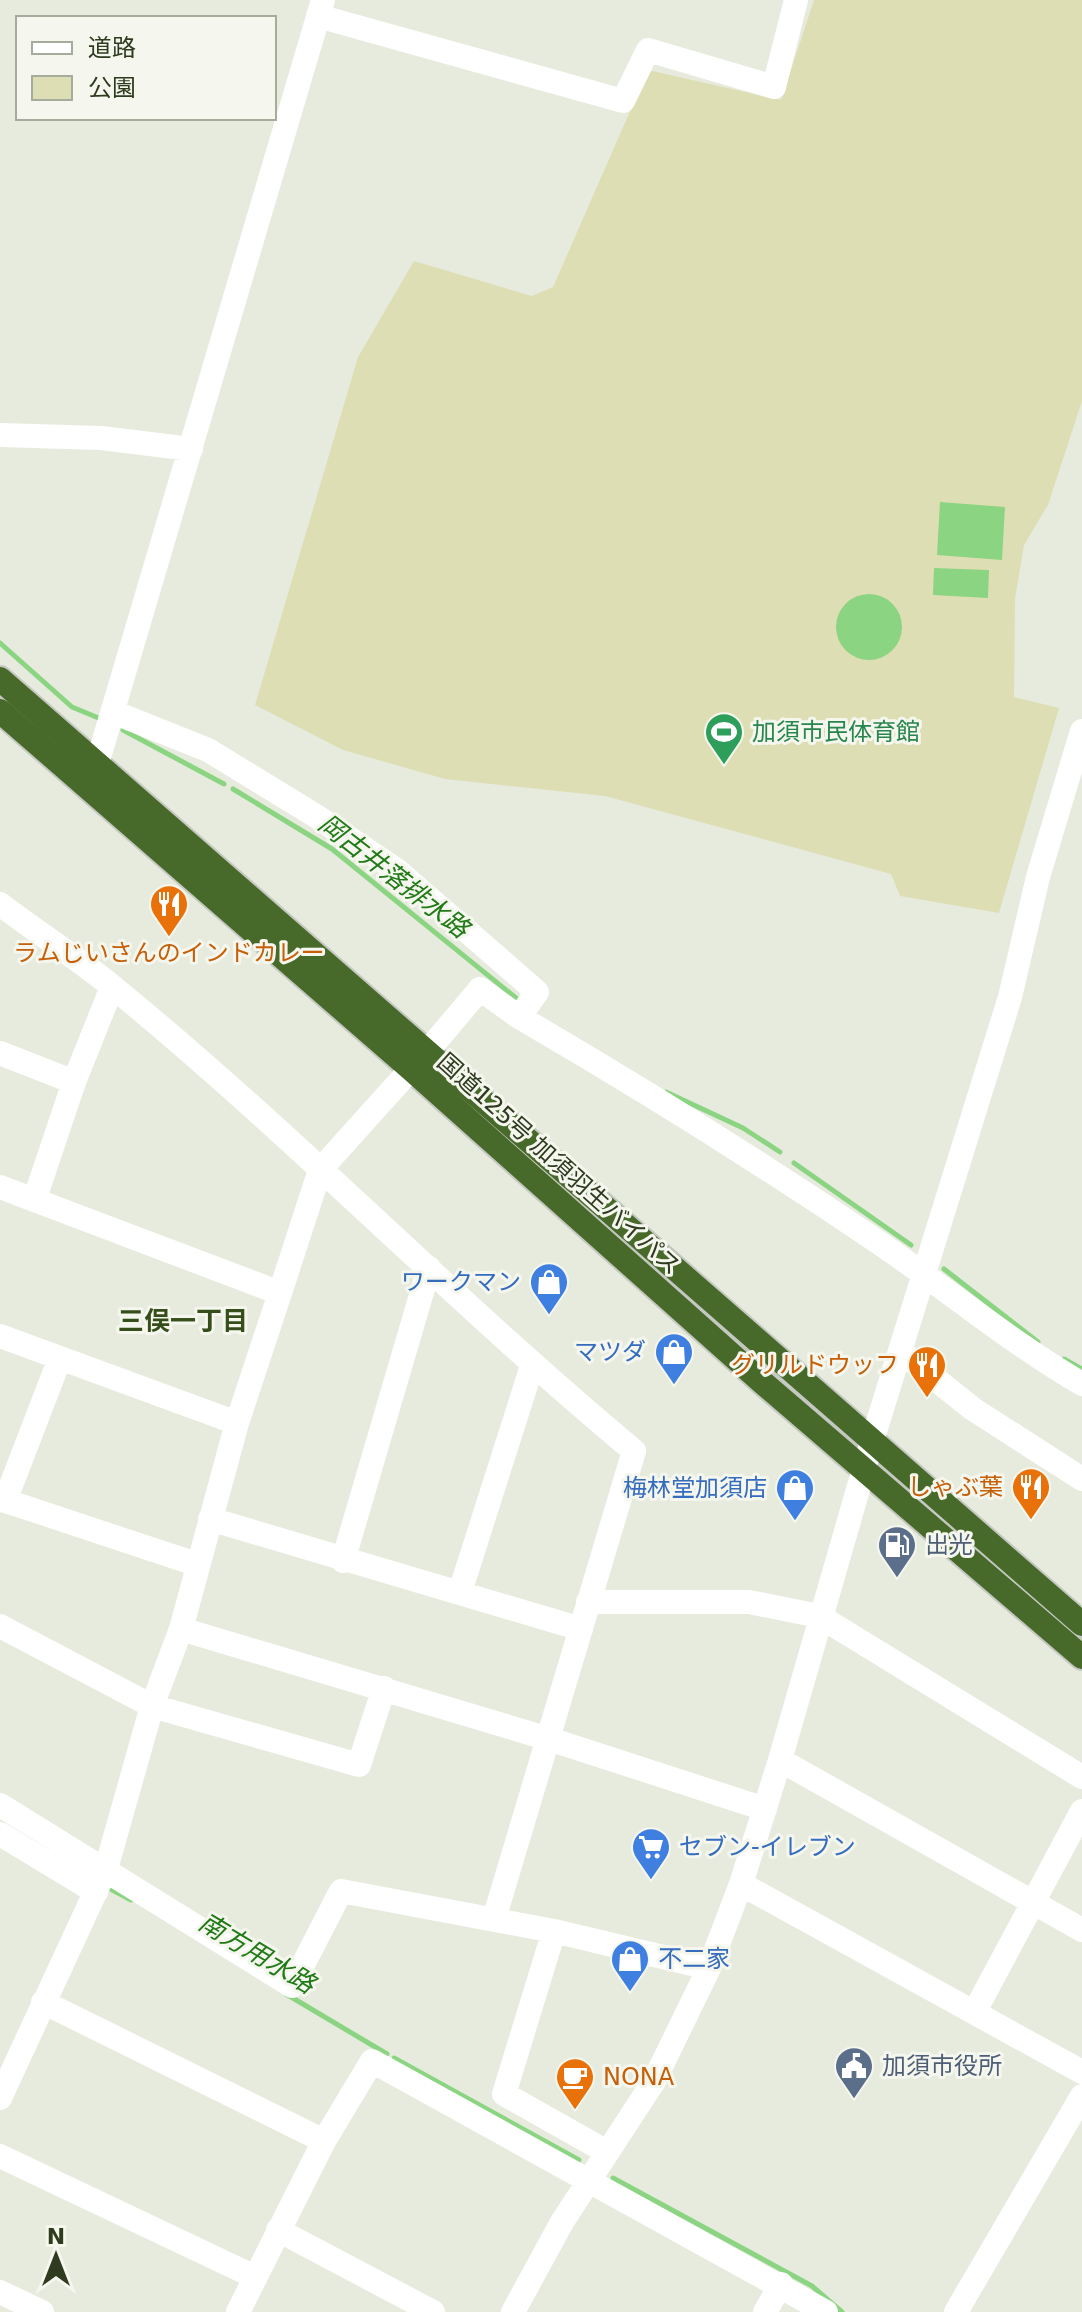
<svg xmlns="http://www.w3.org/2000/svg" width="1082" height="2312" font-family="'DejaVu Sans','Noto Sans JP',sans-serif">
  <style>
    .green { fill: #dedeb5 }
    .water { fill: #8bd482 }
    .lines { fill: none; stroke-linecap: round; stroke-linejoin: round }
    .stream { stroke: #8bd482; stroke-width: 5 }
    .highway-casing { stroke: #c4c8c0; stroke-width: 28 }
    .minor { stroke: #fff; stroke-width: 24 }
    .highway { stroke: #476929; stroke-width: 24 }
    .labels { text-anchor: middle; stroke-width: 6; stroke-linejoin: round; paint-order: stroke }
    .leisure-label { font-size: 24px; fill: #27864d; stroke: #f5f7ee; text-anchor: start }
    .food-label { font-size: 24px; fill: #c56008; stroke: #f5f7ee; text-anchor: end }
    .street-label { font-size: 24px; fill: #2e3b1f; stroke: #f5f7ee }
    .shop-label { font-size: 24px; fill: #366cbe; stroke: #f5f7ee; text-anchor: end }
    .service-label { font-size: 24px; fill: #4e5e75; stroke: #f5f7ee; text-anchor: start }
    .water-label { font-size: 26px; font-style: italic; fill: #207a16; stroke: #f5f7ee }
    .neighbourhood-label { font-size: 26px; font-weight: bold; fill: #354e1a; stroke: #f5f7ee }
  </style>
  <rect width="100%" height="100%" fill="#e7ebde"/>
  <path class="green" d="M 814,0 L 1082,0 L 1082,401 L 1048,505 L 1024,545 L 1015,599 L 1014,697 L 1059,708 L 999,913 L 900,896 L 891,874 L 605,796 L 445,779 L 343,750 L 255,705 L 358,357 L 414,261 L 532,296 L 553,287 L 648,70 L 781,100 Z"/>
  <path class="water" d="M 940,502 L 1005,507 L 1002,560 L 937,555 Z
    M 934,568 L 989,570 L 988,598 L 933,595 Z
    M836 627a33 33 0 1 1 66 0a33 33 0 1 1-66 0Z"/>
  <g class="lines">
    <path class="stream" d="M 0,643 L 72,707 L 101,719
      M 123,730 L 224,784
      M 233,789 L 332,849 L 521,1002
      M 666,1092 L 743,1128 L 780,1152
      M 794,1163 L 911,1245
      M 944,1269 L 1038,1342
      M 1064,1359 L 1082,1369
      M 107,1887 L 131,1900
      M 286,1994 L 387,2054
      M 394,2058 L 579,2160
      M 613,2178 L 812,2286 L 842,2312"/>
    <defs>
      <path id="highway" d="M 0,679 L 1082,1624
        M 0,711 L 411,1069 L 762,1382 L 1082,1657"/>
    </defs>
    <use href="#highway" class="highway-casing"/>
    <path class="minor" d="M 318,16 L 623,101 L 648,50 L 774,87 L 796,0
      M 0,435 L 101,438 L 191,449
      M 113,712 L 208,750 L 316,816 L 398,871 L 537,992 L 519,1017
      M 97,764 L 323,0
      M 0,904 C 37,932 77,958 113,987 C 293,1134 455,1302 634,1451 L 494,1919
      M 0,1053 L 74,1082
      M 426,1053 L 480,989 L 519,1017 C 641,1088 761,1163 878,1242 C 947,1289 1010,1342 1082,1384
      M 0,1187 L 280,1293 L 237,1423 L 181,1629 L 152,1706 L 106,1869 L 0,2098
      M 35,1198 L 74,1082 L 112,987
      M 280,1293 L 320,1170 L 411,1069
      M 0,1336 L 237,1423
      M 900,1351 L 973,1409 L 1082,1479
      M 0,1499 L 196,1564
      M 5,1501 L 60,1358
      M 210,1519 L 581,1629
      M 343,1561 L 429,1268
      M 460,1592 L 532,1366
      M 588,1602 L 749,1602 L 819,1616 L 1082,1777
      M 0,1626 L 152,1706 L 359,1765 L 384,1688
      M 181,1629 L 549,1739 L 765,1809
      M 780,1760 L 1082,1930
      M 0,1805 L 292,1986 L 341,1891 L 554,1931 L 709,1968
      M 0,1834 L 96,1892
      M 741,1884 L 1082,2072
      M 554,1931 L 504,2094 L 607,2152
      M 43,2002 L 324,2141
      M 975,2011 L 1082,1811
      M 0,2156 L 253,2276
      M 278,2230 L 433,2312
      M 0,2292 L 42,2312
      M 238,2312 L 324,2141 L 372,2061 L 826,2312
      M 513,2312 L 562,2222 L 654,2081 L 709,1968 L 741,1884 L 780,1760 L 872,1441 L 1010,997 L 1038,877 L 1082,731
      M 765,2312 L 781,2284
      M 956,2312 L 1082,2096"/>
    <use href="#highway" class="highway"/>
  </g>
  <defs>
    <symbol id="stadium-pin" viewBox="-11 -11 22 30"><path d="M0 17L-7.5 6A9.5 9.5 0 1 1 7.5 6Z" fill="#2e9e5b" stroke="#f5f7ee"/><path d="M0-5a6.5 5 0 1 0 0 10a6.5 5 0 1 0 0-10ZM-3.5-1.8h7v3.6h-7Z" fill="#fff"/></symbol>
    <symbol id="restaurant-pin" viewBox="-11 -11 22 30"><path d="M0 17L-7.5 6A9.5 9.5 0 1 1 7.5 6Z" fill="#e8710a" stroke="#f5f7ee"/><path d="M-5-6h1v4h1v-4h1v4h1v-4h1v5L-1.5 .5V6h-2V.5L-5-1ZM5-6V6H3V1.5H1.5Q1.5-4 5-6Z" fill="#fff"/></symbol>
    <symbol id="shop-pin" viewBox="-11 -11 22 30"><path d="M0 17L-7.5 6A9.5 9.5 0 1 1 7.5 6Z" fill="#3f7fe0" stroke="#f5f7ee"/><path d="M-5-2.5h2.3a2.7 3.5 0 0 1 5.4 0H5L5.5 6h-11ZM-1.5-2.5h3a1.5 2.3 0 0 0-3 0Z" fill="#fff"/></symbol>
    <symbol id="fuel-pin" viewBox="-11 -11 22 30"><path d="M0 17L-7.5 6A9.5 9.5 0 1 1 7.5 6Z" fill="#5c6f8a" stroke="#f5f7ee"/><path d="M-5.5-6h7V0h2V4h1.3V-2.5L3-4.5l.8-.8L6-3V5H2.5V1h-1V6h-7ZM-4.2-4.7v3.2H.2V-4.7Z" fill="#fff"/></symbol>
    <symbol id="supermarket-pin" viewBox="-11 -11 22 30"><path d="M0 17L-7.5 6A9.5 9.5 0 1 1 7.5 6Z" fill="#3f7fe0" stroke="#f5f7ee"/><path d="M-6-5.5h2.5l.6 2H6L4.5 2H-2.5L-4.4-4H-6ZM-1.5 3.2a1.3 1.3 0 1 0 .1 0ZM3 3.2a1.3 1.3 0 1 0 .1 0Z" fill="#fff"/></symbol>
    <symbol id="civic-pin" viewBox="-11 -11 22 30"><path d="M0 17L-7.5 6A9.5 9.5 0 1 1 7.5 6Z" fill="#5c6f8a" stroke="#f5f7ee"/><path d="M-.6-6.5H3V-4.5H.6V-3L4-1V1h2V6H-6V1h2V-1L-.6-3ZM-1.2 2.5V6h2.4V2.5Z" fill="#fff"/></symbol>
    <symbol id="cafe-pin" viewBox="-11 -11 22 30"><path d="M0 17L-7.5 6A9.5 9.5 0 1 1 7.5 6Z" fill="#e8710a" stroke="#f5f7ee"/><path d="M-5.5-4.5H6V0H3Q3 3.5 0 3.5H-2.5Q-5.5 3.5-5.5 0ZM3-3.2v2h1.7v-2ZM-6 4.5H4V6H-6Z" fill="#fff"/></symbol>
  </defs>
  <g fill-rule="evenodd">
    <use href="#stadium-pin" x="702" y="710" width="44" height="60"/>
    <use href="#restaurant-pin" x="147" y="882" width="44" height="60"/>
    <use href="#shop-pin" x="527" y="1260" width="44" height="60"/>
    <use href="#shop-pin" x="652" y="1330" width="44" height="60"/>
    <use href="#restaurant-pin" x="905" y="1343" width="44" height="60"/>
    <use href="#restaurant-pin" x="1009" y="1465" width="44" height="60"/>
    <use href="#shop-pin" x="773" y="1466" width="44" height="60"/>
    <use href="#fuel-pin" x="875" y="1523" width="44" height="60"/>
    <use href="#supermarket-pin" x="629" y="1825" width="44" height="60"/>
    <use href="#shop-pin" x="608" y="1937" width="44" height="60"/>
    <use href="#civic-pin" x="832" y="2044" width="44" height="60"/>
    <use href="#cafe-pin" x="553" y="2055" width="44" height="60"/>
  </g>
  <g class="labels">
    <g class="leisure-label">
      <text x="752" y="740">加須市民体育館</text>
    </g>
    <g class="food-label">
      <text x="169" y="961" text-anchor="middle">ラムじいさんのインドカレー</text>
      <text x="899" y="1373">グリルドウッフ</text>
      <text x="1003" y="1495">しゃぶ葉</text>
      <text x="603" y="2085" text-anchor="start">NONA</text>
    </g>
    <g class="street-label">
      <text transform="translate(559 1164) rotate(42)" y="8">国道125号 加須羽生バイパス</text>
    </g>
    <g class="shop-label">
      <text x="521" y="1290">ワークマン</text>
      <text x="646" y="1360">マツダ</text>
      <text x="767" y="1496">梅林堂加須店</text>
      <text x="679" y="1855" text-anchor="start">セブン-イレブン</text>
      <text x="658" y="1967" text-anchor="start">不二家</text>
    </g>
    <g class="service-label">
      <text x="925" y="1553">出光</text>
      <text x="882" y="2074">加須市役所</text>
    </g>
    <g class="water-label">
      <text transform="translate(394 876) rotate(38)" y="9">岡古井落排水路</text>
      <text transform="translate(257 1953) rotate(31)" y="9">南方用水路</text>
    </g>
    <g class="neighbourhood-label">
      <text x="183" y="1330">三俣一丁目</text>
    </g>
  </g>
  <rect x="16" y="16" width="260" height="104" fill="#f5f7ee" stroke="#a5ac9b" stroke-width="2"/>
  <rect x="32" y="42" width="40" height="12" fill="#ffffff" stroke="#a5ac9b" stroke-width="2"/>
  <text x="88" y="56" font-size="24" fill="#2e3b1f">道路</text>
  <rect x="32" y="76" width="40" height="24" fill="#dedeb5" stroke="#a5ac9b" stroke-width="2"/>
  <text x="88" y="96" font-size="24" fill="#2e3b1f">公園</text>
  <g transform="translate(56 2256)" stroke="#f5f7ee" stroke-width="6" paint-order="stroke">
  <path d="M0-6L14 30L0 20L-14 30Z" fill="#2e3b1f"/>
  <text y="-12" font-size="22" font-weight="bold" text-anchor="middle" fill="#2e3b1f">N</text>
  </g>
</svg>
